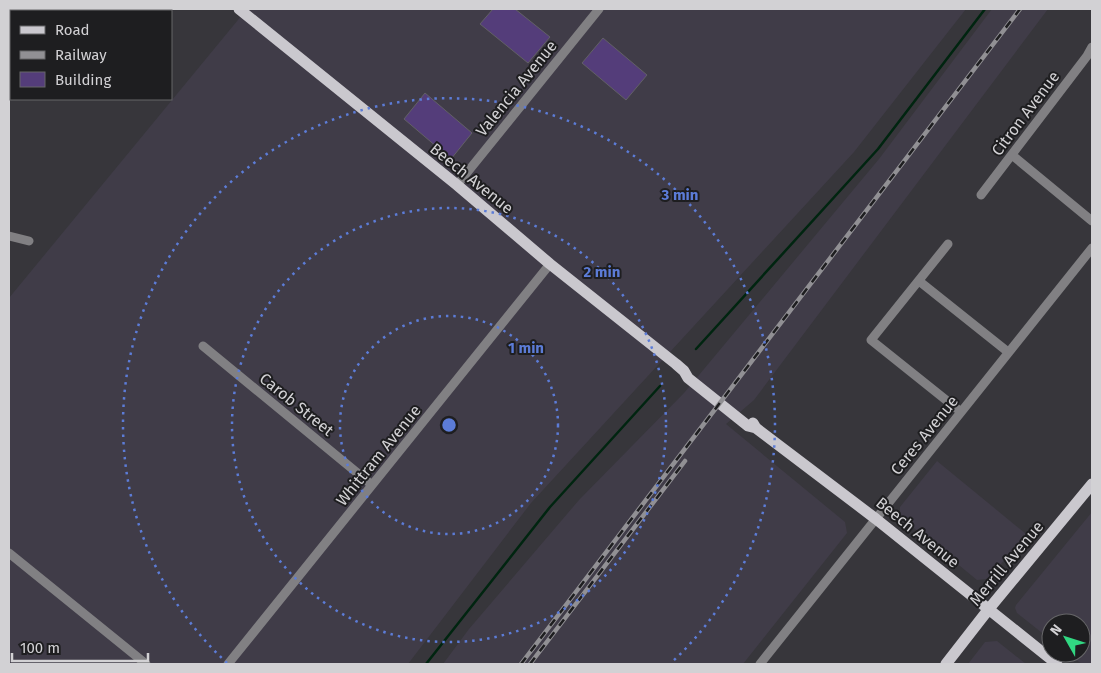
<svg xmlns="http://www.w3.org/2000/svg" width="1101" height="673" font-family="'Fira Sans',sans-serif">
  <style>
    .built { fill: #403c48 }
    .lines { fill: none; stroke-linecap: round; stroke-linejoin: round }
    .stream { stroke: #002510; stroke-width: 2.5 }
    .building { fill: #543d7a; stroke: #626066 }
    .minor { stroke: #818083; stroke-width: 9 }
    .major { stroke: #cac8ce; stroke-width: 11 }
    .rail-casing { stroke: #919094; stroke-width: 4.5 }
    .rail { stroke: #1e1e20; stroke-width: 2.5; stroke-dasharray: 8; stroke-linecap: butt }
    .ring { fill: none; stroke: #5c7cd7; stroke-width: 2.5; stroke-dasharray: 2.5 5 }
    .labels { text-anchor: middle; stroke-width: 4; stroke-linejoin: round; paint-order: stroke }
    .street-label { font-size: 16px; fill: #d2d1d4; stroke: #1e1e20 }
    .centre { fill: #5c7cd7; stroke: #1e1e20; stroke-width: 2.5 }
    .ring-label { font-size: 15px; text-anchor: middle; font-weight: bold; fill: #5c7cd7; stroke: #1e1e20; stroke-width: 4; stroke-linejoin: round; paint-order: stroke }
  </style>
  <rect width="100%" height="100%" fill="#37363b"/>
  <path class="built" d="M 9,9 L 45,9 L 43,11 L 11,11 L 11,50 L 9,53 Z
    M 247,9 L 966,9 L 854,152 L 531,503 L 408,664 L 9,664 L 9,298 Z
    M 992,9 L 1048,9 L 754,400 L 726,424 L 845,522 L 847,533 L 743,664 L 443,664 L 469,629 L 579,500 L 684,393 L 879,159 Z
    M 937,461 L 1026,534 L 991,576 L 986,579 L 977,580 L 903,519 L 900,515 L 900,507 Z
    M 1092,512 L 1092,664 L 1082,664 L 1067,653 L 1081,653 L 1081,623 L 1051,623 L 1051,640 L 1017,613 L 1015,608 L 1016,605 Z
    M 997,641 L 1026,664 L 968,664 L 985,642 Z"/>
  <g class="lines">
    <path class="stream" d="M 696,349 L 878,149 L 985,9
      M 426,664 L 550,507 L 660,386"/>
  </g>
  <path class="building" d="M 493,9 L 515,9 L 550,37 L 528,63 L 480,24 Z
    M 603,38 L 647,75 L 626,100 L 582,63 Z
    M 425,93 L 472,133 L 451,159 L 404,119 Z"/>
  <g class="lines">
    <path class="minor" d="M 1012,155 L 1092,221
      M 457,185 L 599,9
      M 981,195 L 1087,56 L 1092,47
      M 9,236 L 29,241
      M 948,244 L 871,340 L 961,412
      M 919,281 L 1008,352
      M 203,346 L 372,485
      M 9,553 L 146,664
      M 228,664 L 550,264
      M 760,664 L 1092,248"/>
    <path class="major" d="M 239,9 L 457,185 L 550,264 L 676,364 L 684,371 L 688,378 L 748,426 L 756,428
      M 67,11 L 69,9
      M 9,83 L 11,80
      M 753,423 L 756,428 L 876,519 L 1057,664
      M 946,664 L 988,610 L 1092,484"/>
    <defs>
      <path id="rail" d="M 521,664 L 1020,9
        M 530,664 L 685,461"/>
    </defs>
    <use href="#rail" class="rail-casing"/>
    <use href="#rail" class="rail"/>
  </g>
  <g class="ring">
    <circle cx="449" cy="425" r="109"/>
    <circle cx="449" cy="425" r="217"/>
    <path d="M227 663A326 326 0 1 1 671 663"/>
  </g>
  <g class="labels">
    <g class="street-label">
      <text transform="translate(516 88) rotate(-51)" y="6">Valencia Avenue</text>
      <text transform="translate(1025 113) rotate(-53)" y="6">Citron Avenue</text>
      <text transform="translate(472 178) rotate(39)" y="6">Beech Avenue</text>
      <text transform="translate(297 404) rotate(39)" y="6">Carob Street</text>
      <text transform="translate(924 435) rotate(-51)" y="6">Ceres Avenue</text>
      <text transform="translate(378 455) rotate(-51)" y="6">Whittram Avenue</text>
      <text transform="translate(918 532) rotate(39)" y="6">Beech Avenue</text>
      <text transform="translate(1006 563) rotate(-50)" y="6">Merrill Avenue</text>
    </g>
  </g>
  <circle cx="449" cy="425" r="8" class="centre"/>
  <g class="ring-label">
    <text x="680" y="200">3 min</text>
    <text x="602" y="277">2 min</text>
    <text x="526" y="353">1 min</text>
  </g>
  <rect width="1101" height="673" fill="none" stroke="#d2d1d4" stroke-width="20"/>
  <rect x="10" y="10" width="162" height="90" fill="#1e1e20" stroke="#666668"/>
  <rect x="20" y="26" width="25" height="8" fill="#cac8ce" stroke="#666668"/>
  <text x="55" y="35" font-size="15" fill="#d2d1d4">Road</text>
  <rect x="20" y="51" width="25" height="8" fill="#919094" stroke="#666668"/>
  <text x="55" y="60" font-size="15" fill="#d2d1d4">Railway</text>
  <rect x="20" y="72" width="25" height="15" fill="#543d7a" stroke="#666668"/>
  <text x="55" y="85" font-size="15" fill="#d2d1d4">Building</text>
  <g transform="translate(1066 638) rotate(309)"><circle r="24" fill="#1e1e20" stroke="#666668"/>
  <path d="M0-4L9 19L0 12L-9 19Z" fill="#31d882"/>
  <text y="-8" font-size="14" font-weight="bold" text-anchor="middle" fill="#d2d1d4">N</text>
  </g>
  <path d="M12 653v8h136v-8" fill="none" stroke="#d2d1d4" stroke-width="2.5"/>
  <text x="20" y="653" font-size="15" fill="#d2d1d4" stroke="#1e1e20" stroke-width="4" paint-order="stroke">100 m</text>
</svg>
